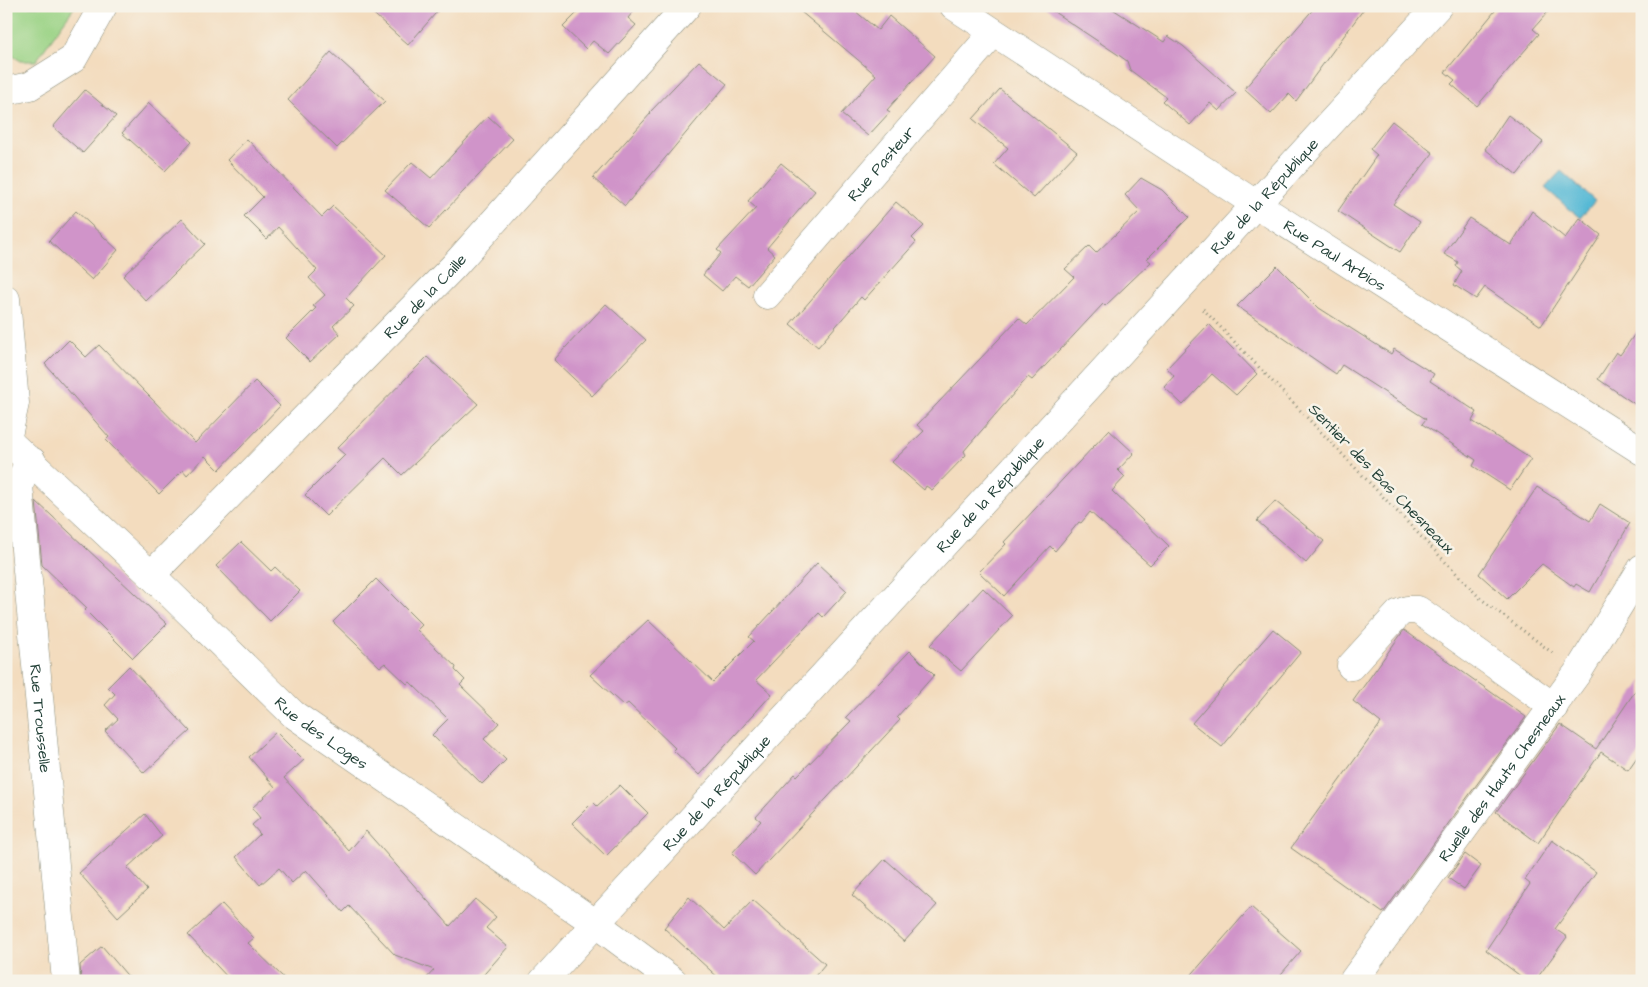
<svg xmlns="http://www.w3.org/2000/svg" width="1648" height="987" font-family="'Architects Daughter',sans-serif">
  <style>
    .green { fill: #9bd386; stroke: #5d885d }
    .water { fill: #57b9d5; stroke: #3b7b84 }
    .building { fill: #d094c9 }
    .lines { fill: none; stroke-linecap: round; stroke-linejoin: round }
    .minor-casing { stroke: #898c79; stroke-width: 29 }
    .path { stroke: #898c79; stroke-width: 3; stroke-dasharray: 1 4; stroke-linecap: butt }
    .minor { stroke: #fff; stroke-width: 28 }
    .labels { text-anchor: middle; stroke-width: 5; stroke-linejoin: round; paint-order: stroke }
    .street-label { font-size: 16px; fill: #1f3d34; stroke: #f7f3e8 }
  </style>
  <rect width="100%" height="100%" fill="#f7f3e8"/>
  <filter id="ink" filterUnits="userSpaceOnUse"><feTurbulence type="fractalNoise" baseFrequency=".02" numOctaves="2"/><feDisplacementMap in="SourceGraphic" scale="10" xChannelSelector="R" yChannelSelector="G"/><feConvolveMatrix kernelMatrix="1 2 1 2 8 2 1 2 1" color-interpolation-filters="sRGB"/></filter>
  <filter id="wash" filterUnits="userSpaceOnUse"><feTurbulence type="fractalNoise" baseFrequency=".0096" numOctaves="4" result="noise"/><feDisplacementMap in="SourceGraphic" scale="20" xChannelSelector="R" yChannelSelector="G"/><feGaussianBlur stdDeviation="1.12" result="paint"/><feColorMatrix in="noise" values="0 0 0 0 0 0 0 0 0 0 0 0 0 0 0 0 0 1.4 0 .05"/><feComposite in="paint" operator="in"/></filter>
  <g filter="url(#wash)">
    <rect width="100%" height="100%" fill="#f3dcbe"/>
    <path class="green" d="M 6,6 L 75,6 L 36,61 L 21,61 L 8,53 Z"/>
    <path class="water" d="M 1561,171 L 1595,201 L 1580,218 L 1545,188 Z"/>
    <g id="blocks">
      <path class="building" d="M 365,6 L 442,6 L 408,45 Z
        M 584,6 L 638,6 L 628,18 L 636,25 L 609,54 L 593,41 L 586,49 L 563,27 Z
        M 794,6 L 849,6 L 878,30 L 889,16 L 935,56 L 887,110 L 890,112 L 868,136 L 841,114 L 876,75 Z
        M 1045,6 L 1108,6 L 1164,42 L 1168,36 L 1183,46 L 1236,93 L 1219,111 L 1210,103 L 1190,125 L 1162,101 L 1166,97 L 1130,70 L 1127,61 L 1120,56 Z
        M 1316,6 L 1366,6 L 1296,101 L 1289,94 L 1271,114 L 1244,89 Z
        M 1499,6 L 1553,6 L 1533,29 L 1539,34 L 1477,106 L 1451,84 L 1455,80 L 1445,72 Z
        M 331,52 L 385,101 L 337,148 L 288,100 Z
        M 699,61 L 727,84 L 625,206 L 593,178 L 651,113 L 650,112 Z
        M 1000,89 L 1077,152 L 1034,198 L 994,164 L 1008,148 L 973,119 Z
        M 85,90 L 116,116 L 83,153 L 53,127 Z
        M 149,103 L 192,142 L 165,171 L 122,133 Z
        M 1508,115 L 1543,142 L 1517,175 L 1485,149 Z
        M 488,116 L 513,139 L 429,228 L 385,190 L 412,162 L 431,178 Z
        M 1392,121 L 1433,153 L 1393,204 L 1420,222 L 1400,252 L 1338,211 L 1377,155 L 1370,149 Z
        M 247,139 L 322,217 L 333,206 L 386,255 L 346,298 L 354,306 L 333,326 L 340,334 L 310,362 L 286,338 L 316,308 L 313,306 L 325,295 L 309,278 L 317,270 L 278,227 L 267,239 L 244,216 L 263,197 L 227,160 Z
        M 781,163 L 815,191 L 767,248 L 775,255 L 748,286 L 735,276 L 722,291 L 703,275 L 721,253 L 717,250 L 756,208 L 748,201 Z
        M 1141,178 L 1162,190 L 1189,217 L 1147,259 L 1151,262 L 1105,306 L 1103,304 L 1032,380 L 1028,377 L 969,445 L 964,451 L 966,455 L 932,490 L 926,486 L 924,490 L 892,462 L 924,431 L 917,425 L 1019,318 L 1027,325 L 1074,277 L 1065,269 L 1089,246 L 1096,253 L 1140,211 L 1125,195 Z
        M 896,202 L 924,226 L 912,238 L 916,242 L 864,300 L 861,297 L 818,347 L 790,324 Z
        M 76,211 L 118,250 L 92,280 L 49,241 Z
        M 1532,211 L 1565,238 L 1580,218 L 1601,235 L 1541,326 L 1485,287 L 1476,299 L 1454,285 L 1462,271 L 1456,266 L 1458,262 L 1444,254 L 1469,218 L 1511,245 Z
        M 182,219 L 205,244 L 146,301 L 123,276 Z
        M 1277,266 L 1319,308 L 1391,354 L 1394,349 L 1434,374 L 1430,381 L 1477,412 L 1472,421 L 1531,459 L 1510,490 L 1473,466 L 1476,460 L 1422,424 L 1426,419 L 1342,365 L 1336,374 L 1237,306 Z
        M 606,304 L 646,340 L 592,396 L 554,360 Z
        M 1209,324 L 1257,374 L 1236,395 L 1212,374 L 1183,405 L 1164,387 L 1174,376 L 1167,368 Z
        M 1642,324 L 1642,409 L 1598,379 L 1616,352 L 1620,355 Z
        M 69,340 L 86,357 L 99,345 L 195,443 L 255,381 L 280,406 L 219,470 L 205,456 L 187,475 L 183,470 L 159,494 L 106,440 L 109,437 L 45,364 Z
        M 427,357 L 478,404 L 402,475 L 385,458 L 326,516 L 305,495 L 345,455 L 337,448 Z
        M 1109,430 L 1134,453 L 1118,470 L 1125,477 L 1112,491 L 1169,546 L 1150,565 L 1090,512 L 1081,523 L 1079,522 L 1055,551 L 1050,546 L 1004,596 L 979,572 L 1006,544 L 1004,542 Z
        M 1537,487 L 1590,521 L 1600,504 L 1630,523 L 1590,592 L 1576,584 L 1574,587 L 1542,564 L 1507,599 L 1479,574 Z
        M 36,501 L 167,624 L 133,658 L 85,610 L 87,608 L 42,565 Z
        M 1275,501 L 1324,541 L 1306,563 L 1257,521 Z
        M 241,542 L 271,571 L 275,567 L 300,591 L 270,621 L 216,566 Z
        M 817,563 L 847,591 L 823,617 L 819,613 L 756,680 L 772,694 L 699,775 L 673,750 L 675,748 L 628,703 L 624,706 L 590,675 L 648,620 L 713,682 L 754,641 L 749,637 Z
        M 376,579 L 422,625 L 417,630 L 456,667 L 455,670 L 465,680 L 460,685 L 499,723 L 484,739 L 506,760 L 482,784 L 432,735 L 448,719 L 410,682 L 407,684 L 385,663 L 380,667 L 333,622 Z
        M 983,588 L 1012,616 L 961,671 L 930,645 Z
        M 1273,629 L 1301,652 L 1222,747 L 1192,723 Z
        M 1404,630 L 1526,717 L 1383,913 L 1291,848 L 1381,723 L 1353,701 Z
        M 910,651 L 934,675 L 897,717 L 900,720 L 755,875 L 732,853 L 761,821 L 756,817 L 795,774 L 797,776 L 851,721 L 846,717 Z
        M 129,666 L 190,731 L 144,773 L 105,731 L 118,719 L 105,705 L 115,694 L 108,687 Z
        M 1642,681 L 1642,750 L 1628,770 L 1601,752 L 1538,843 L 1496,812 L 1560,724 L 1596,749 Z
        M 276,732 L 304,760 L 284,778 L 349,851 L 366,831 L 450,926 L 475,899 L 496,917 L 486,928 L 508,947 L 478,981 L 424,981 L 434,970 L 395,955 L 349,906 L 343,912 L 306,870 L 292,883 L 279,868 L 260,885 L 236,857 L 260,834 L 252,825 L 260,818 L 252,808 L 275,787 L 249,757 Z
        M 620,785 L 648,813 L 606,856 L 572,823 L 593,802 L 597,806 Z
        M 145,814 L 162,836 L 127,868 L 147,890 L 118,917 L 79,873 Z
        M 1552,840 L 1596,872 L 1555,929 L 1567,937 L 1535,981 L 1527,981 L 1486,950 L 1530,884 L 1525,880 Z
        M 1465,854 L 1481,866 L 1464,889 L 1448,878 Z
        M 885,859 L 937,905 L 904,942 L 852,895 Z
        M 689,897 L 724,930 L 753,900 L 825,964 L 811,981 L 722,981 L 664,928 Z
        M 222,904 L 254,938 L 248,943 L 287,981 L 231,981 L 188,935 Z
        M 1251,907 L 1301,951 L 1275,981 L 1186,981 Z
        M 102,946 L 132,981 L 81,981 L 80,965 Z"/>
    </g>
  </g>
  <g filter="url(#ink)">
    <use href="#blocks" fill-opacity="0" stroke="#898c79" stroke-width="1"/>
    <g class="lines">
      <defs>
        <g id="minor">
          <path id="s1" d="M 954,6 L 1257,205 L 1642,451"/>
          <path d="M 6,91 L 30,86 L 73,59 L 103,6"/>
          <path id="s2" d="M 767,295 L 993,33"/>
          <path d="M 6,299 L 15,403 L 7,440"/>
          <path id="s3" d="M 7,440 L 151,575 L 293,714 L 595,923 L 673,981"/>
          <path id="s4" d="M 32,461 L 25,470 L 19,486 L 66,981"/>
          <path id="s5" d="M 151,575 L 453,267 L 687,6"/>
          <path d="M 1351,666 L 1399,613 L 1407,610 L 1418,610 L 1554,707"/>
          <path id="s6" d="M 543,981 L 1438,6"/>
          <path id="s7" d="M 1353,981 L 1578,672 L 1642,568"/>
        </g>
      </defs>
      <use href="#minor" class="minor-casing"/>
      <path class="path" d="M 1203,309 L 1480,598 L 1554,654"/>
      <use href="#minor" class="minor"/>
    </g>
  </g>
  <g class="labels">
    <g class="street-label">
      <text dy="6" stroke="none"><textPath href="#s2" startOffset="174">Rue Pasteur</textPath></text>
      <text dy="6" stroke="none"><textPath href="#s6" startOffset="1066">Rue de la République</textPath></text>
      <text dy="6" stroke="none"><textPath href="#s1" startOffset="455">Rue Paul Arbios</textPath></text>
      <text dy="6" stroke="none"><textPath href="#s5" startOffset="391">Rue de la Caille</textPath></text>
      <text transform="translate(1382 478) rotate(46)" y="6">Sentier des Bas Chesneaux</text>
      <text dy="6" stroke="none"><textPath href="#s6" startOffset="661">Rue de la République</textPath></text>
      <text dy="6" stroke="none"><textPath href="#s4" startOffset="262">Rue Trousselle</textPath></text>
      <text dy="6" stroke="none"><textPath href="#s3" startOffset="430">Rue des Loges</textPath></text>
      <text dy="6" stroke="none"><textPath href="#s7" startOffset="252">Ruelle des Hauts Chesneaux</textPath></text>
      <text dy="6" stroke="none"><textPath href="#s6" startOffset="256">Rue de la République</textPath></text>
    </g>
  </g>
  <rect width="1648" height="987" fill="none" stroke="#f7f3e8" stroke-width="25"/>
</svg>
